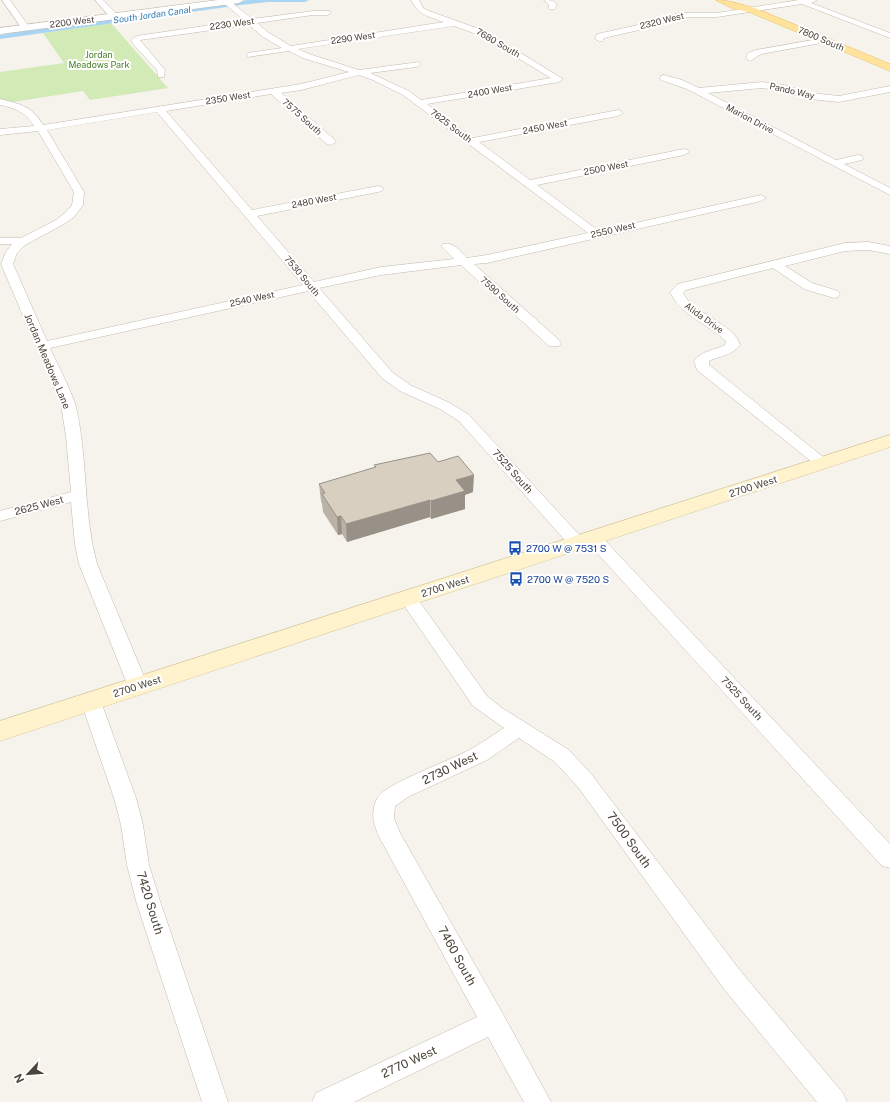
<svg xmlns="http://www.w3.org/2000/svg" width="890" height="1102" font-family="'Public Sans',sans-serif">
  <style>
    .green { fill: #d2eab5 }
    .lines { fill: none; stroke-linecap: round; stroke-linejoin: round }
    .canal { fill: #a9d4f2; fill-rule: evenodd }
    .minor-casing { stroke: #c2bbae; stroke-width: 1 }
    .tertiary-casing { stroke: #c2bbae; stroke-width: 1 }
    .secondary-casing { stroke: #d6c79b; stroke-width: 1 }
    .primary-casing { stroke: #e6c16a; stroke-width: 1 }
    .minor { fill: #fff; fill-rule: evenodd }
    .tertiary { fill: #fff; fill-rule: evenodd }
    .secondary { fill: #fff3cd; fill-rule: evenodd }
    .primary { fill: #ffe39c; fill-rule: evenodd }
    .wall { fill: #bab2a6 }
    .shaded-wall { fill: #979187 }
    .building { fill: #d8cfc1; stroke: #979187 }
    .labels { text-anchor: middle; stroke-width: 4; stroke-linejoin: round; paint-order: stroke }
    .far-water-label { font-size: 9px; font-style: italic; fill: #2e7ab2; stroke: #fff }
    .far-street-label { font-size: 9px; fill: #4b4439; stroke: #fff }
    .far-park-label { font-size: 9px; fill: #4a7f2a; stroke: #fff }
    .street-label { font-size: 10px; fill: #4b4439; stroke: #fff }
    .transit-label { font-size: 10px; fill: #164399; stroke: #fff; text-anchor: start }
    .near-street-label { font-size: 12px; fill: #4b4439; stroke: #fff }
  </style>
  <rect width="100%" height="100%" fill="#f6f3ec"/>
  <path class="green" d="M 111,23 L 168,88 L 90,100 L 83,91 L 13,102 L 0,99 L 0,72 L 64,63 L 43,33 Z"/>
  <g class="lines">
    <path class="canal" d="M 248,0 L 309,0 L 305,2 L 268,2 L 241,5 L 0,39 L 0,35 L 27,30 Z"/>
    <defs>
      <path id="minor" d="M 2,0 L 10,0 L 30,28 L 29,30 L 23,30 Z
        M 95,0 L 103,0 L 117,14 L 117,18 L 111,18 Z
        M 220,0 L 229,0 L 252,19 L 313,11 L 330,11 L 331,13 L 327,15 L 313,15 L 257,23 L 269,33 L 291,46 L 444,22 C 428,16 420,16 411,0 L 419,0 L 423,8 L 429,11 L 485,31 L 563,79 L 559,82 L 427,104 L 473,138 L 618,110 L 621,111 L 623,113 L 618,116 L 479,142 L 530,180 L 684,149 L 688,150 L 689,152 L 684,155 L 537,185 L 599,231 L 761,195 L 766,198 L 761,201 L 487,263 L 474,264 L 559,340 L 561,343 L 559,346 L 549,346 L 461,265 L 381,275 L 319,288 L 392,372 L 410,385 L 450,403 L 469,415 L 583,539 L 585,543 L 583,547 L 577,548 L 571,547 L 459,421 L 440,409 L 400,391 L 382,378 L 308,291 L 50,348 C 58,366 71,389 76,407 C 88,459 83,513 97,564 L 148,686 L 145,691 L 138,693 L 131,691 L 128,686 L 79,564 L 75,545 L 71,502 L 0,521 L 0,511 L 71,492 L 66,436 L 61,405 L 1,264 L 6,252 L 12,244 L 0,244 L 0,238 L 21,238 L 56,220 L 66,212 L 72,205 L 74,192 L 38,131 L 0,135 L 0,129 L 34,126 C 26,112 15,108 0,105 L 0,99 C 20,104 32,106 43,125 L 301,84 L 349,72 L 303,58 L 289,51 L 248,57 L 247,55 L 248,53 L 282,48 L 263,37 L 249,25 L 140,40 L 165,70 L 164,77 L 158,77 L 157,70 L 133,44 L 131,40 L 137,36 L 244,20 ZM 454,26 L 479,35 L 551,78 L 421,100 L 409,91 L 370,73 L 416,67 L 419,66 L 420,64 L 419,62 L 359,70 L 309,54 L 298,49 ZM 359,75 L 373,80 L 403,95 L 588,233 L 487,255 L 467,258 C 460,251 453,241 443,244 L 441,246 L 454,259 L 381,267 L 314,282 L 257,216 L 378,192 L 382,191 L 383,189 L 382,187 L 378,186 L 252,210 L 166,111 L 271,94 L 327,144 L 331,145 L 336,142 L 335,140 L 281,93 L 301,90 ZM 157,112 L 303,285 L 47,341 L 13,264 L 17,253 L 25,245 L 64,224 L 74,217 L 83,205 L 84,192 L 47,130 Z
        M 544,0 C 550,0 553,0 557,4 L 555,9 L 549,9 L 549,5 Z
        M 799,0 L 817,0 L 811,3 L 890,33 L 890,38 L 802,4 L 717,17 L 680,17 L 652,27 L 604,38 L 602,41 L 599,41 L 595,39 L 597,34 L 647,23 L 679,13 L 717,13 Z
        M 824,38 L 828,40 L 827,42 L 761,54 L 750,61 L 746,58 L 748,53 L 756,50 Z
        M 664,75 L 682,80 L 699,88 L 762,82 L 784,85 L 811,93 L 839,96 L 890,86 L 890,92 L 839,102 L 810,99 L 783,91 L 762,88 L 708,93 L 836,160 L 858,155 L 862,156 L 863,158 L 862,160 L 844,164 L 890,188 L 890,195 L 687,89 L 661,80 L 660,78 L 661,76 Z
        M 868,242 L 890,246 L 890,254 L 868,250 L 845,251 L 785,266 L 812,283 L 838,291 L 840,294 L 838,297 L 834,298 L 804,289 L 773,268 L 686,290 L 683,293 C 693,314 735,324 740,345 C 733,355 719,356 709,361 L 709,365 L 827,460 L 830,463 L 827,466 L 822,468 L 817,466 L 697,370 L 694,361 C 701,351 715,350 725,345 L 726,341 C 708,324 681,316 670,292 L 678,284 L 845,243 Z
        M 593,533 L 599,534 L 890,844 L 890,868 L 882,866 L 587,542 L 585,538 L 587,534 Z
        M 408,592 L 414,594 L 487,696 L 502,708 L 569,750 L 592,775 L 742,973 L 843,1093 L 847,1102 L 817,1102 L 724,989 L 578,787 L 555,762 L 519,738 L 487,760 L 408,797 L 395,806 L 394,818 L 400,833 L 503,1014 L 551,1102 L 524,1102 L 488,1037 L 354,1102 L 312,1102 L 316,1093 L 477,1017 L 382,842 C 374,827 369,813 378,797 C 387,783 454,759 473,748 C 483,742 493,735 504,728 L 473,706 L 399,598 L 402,594 Z
        M 91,695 L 98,697 L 101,702 L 136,798 L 143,825 L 149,865 L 160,901 L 228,1102 L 202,1102 L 136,901 L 127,865 L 121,825 L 114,798 L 81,702 L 84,697 Z"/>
      <path id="tertiary" d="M 218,0 L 244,0 L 239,3 L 0,34 L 0,28 Z"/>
      <path id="secondary" d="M 890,435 L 890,447 L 0,741 L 0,721 Z"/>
      <path id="primary" d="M 716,0 C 730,0 742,5 755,8 L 890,64 L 890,71 L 749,12 L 734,9 Z"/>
    </defs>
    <use href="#minor" class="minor-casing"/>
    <use href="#tertiary" class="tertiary-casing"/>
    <use href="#secondary" class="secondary-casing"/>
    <use href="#primary" class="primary-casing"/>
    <use href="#minor" class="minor"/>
    <use href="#tertiary" class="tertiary"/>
    <use href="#secondary" class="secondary"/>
    <use href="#primary" class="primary"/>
  </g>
  <path class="wall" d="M 438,462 L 473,492 L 465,495 L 465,509 L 431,519 L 430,517 L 347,542 L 342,534 L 338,535 L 323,512 L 322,504 L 321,501 L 319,484 L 375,468 L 374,465 Z"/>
  <path class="shaded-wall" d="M 474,475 L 473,492 L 465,495 L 465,509 L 431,519 L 431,501 L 456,480 Z
    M 430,500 L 430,517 L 347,542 L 346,524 Z
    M 341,516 L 342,534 L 338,535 L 337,517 Z"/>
  <path class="building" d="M 430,453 L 438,462 L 458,456 L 474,475 L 456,480 L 465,491 L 431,501 L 430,500 L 346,524 L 341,516 L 337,517 L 322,494 L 325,493 L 319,484 L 376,467 L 374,465 Z"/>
  <defs>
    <symbol id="bus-bare" viewBox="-9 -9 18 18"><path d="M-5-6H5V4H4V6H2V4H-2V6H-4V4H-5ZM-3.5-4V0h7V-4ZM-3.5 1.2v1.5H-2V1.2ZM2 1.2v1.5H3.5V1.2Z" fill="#1a4fb4" stroke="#fff" stroke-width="2.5" paint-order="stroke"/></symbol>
  </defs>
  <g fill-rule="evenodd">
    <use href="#bus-bare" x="505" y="538" width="20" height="20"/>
    <use href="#bus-bare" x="506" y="569" width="20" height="20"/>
  </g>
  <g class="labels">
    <g class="far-water-label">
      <text transform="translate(152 15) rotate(-8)" y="3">South Jordan Canal</text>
    </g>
    <g class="far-street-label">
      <text transform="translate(662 21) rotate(-14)" y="3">2320 West</text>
      <text transform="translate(72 22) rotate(-7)" y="3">2200 West</text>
      <text transform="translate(232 24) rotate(-8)" y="3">2230 West</text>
      <text transform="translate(353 38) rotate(-8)" y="3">2290 West</text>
      <text transform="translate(821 39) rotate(23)" y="3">7800 South</text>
      <text transform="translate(498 43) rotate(30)" y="3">7680 South</text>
      <text transform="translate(490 91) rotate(-10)" y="3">2400 West</text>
      <text transform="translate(792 91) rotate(13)" y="3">Pando Way</text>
      <text transform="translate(228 98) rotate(-9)" y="3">2350 West</text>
      <text transform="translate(302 117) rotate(42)" y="3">7575 South</text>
      <text transform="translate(750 119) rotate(28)" y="3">Marion Drive</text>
      <text transform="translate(451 126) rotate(37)" y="3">7625 South</text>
      <text transform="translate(545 127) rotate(-11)" y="3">2450 West</text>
      <text transform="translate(606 168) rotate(-11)" y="3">2500 West</text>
      <text transform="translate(314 201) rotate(-11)" y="3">2480 West</text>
      <text transform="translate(613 230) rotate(-13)" y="3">2550 West</text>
      <text transform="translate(302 276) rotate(50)" y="3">7530 South</text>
      <text transform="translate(500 295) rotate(42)" y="3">7590 South</text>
      <text transform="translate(252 299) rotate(-12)" y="3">2540 West</text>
      <text transform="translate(704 318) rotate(36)" y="3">Alida Drive</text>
    </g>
    <g class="far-park-label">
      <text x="99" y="58">Jordan<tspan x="99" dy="10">Meadows Park</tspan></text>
    </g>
    <g class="street-label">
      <text transform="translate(48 361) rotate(67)" y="4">Jordan Meadows Lane</text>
      <text transform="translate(513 471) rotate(48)" y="4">7525 South</text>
      <text transform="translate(753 486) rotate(-18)" y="4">2700 West</text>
      <text transform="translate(39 505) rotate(-15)" y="4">2625 West</text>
      <text transform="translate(445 586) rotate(-18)" y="4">2700 West</text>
      <text transform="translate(137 686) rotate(-18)" y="4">2700 West</text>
      <text transform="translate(742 698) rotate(47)" y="4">7525 South</text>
    </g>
    <g class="transit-label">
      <text x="526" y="552">2700 W @ 7531 S</text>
      <text x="527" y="583">2700 W @ 7520 S</text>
    </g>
    <g class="near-street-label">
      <text transform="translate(450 768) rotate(-26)" y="4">2730 West</text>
      <text transform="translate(629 840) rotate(54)" y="4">7500 South</text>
      <text transform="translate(150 903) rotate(73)" y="4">7420 South</text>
      <text transform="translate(457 956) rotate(61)" y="4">7460 South</text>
      <text transform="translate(409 1062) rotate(-25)" y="4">2770 West</text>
    </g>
  </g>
  <g transform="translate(28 1074) rotate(244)" stroke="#ffffff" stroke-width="3" paint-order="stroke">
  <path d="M0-3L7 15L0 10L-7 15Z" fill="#4b4439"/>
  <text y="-6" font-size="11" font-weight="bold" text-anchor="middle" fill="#4b4439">N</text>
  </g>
</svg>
